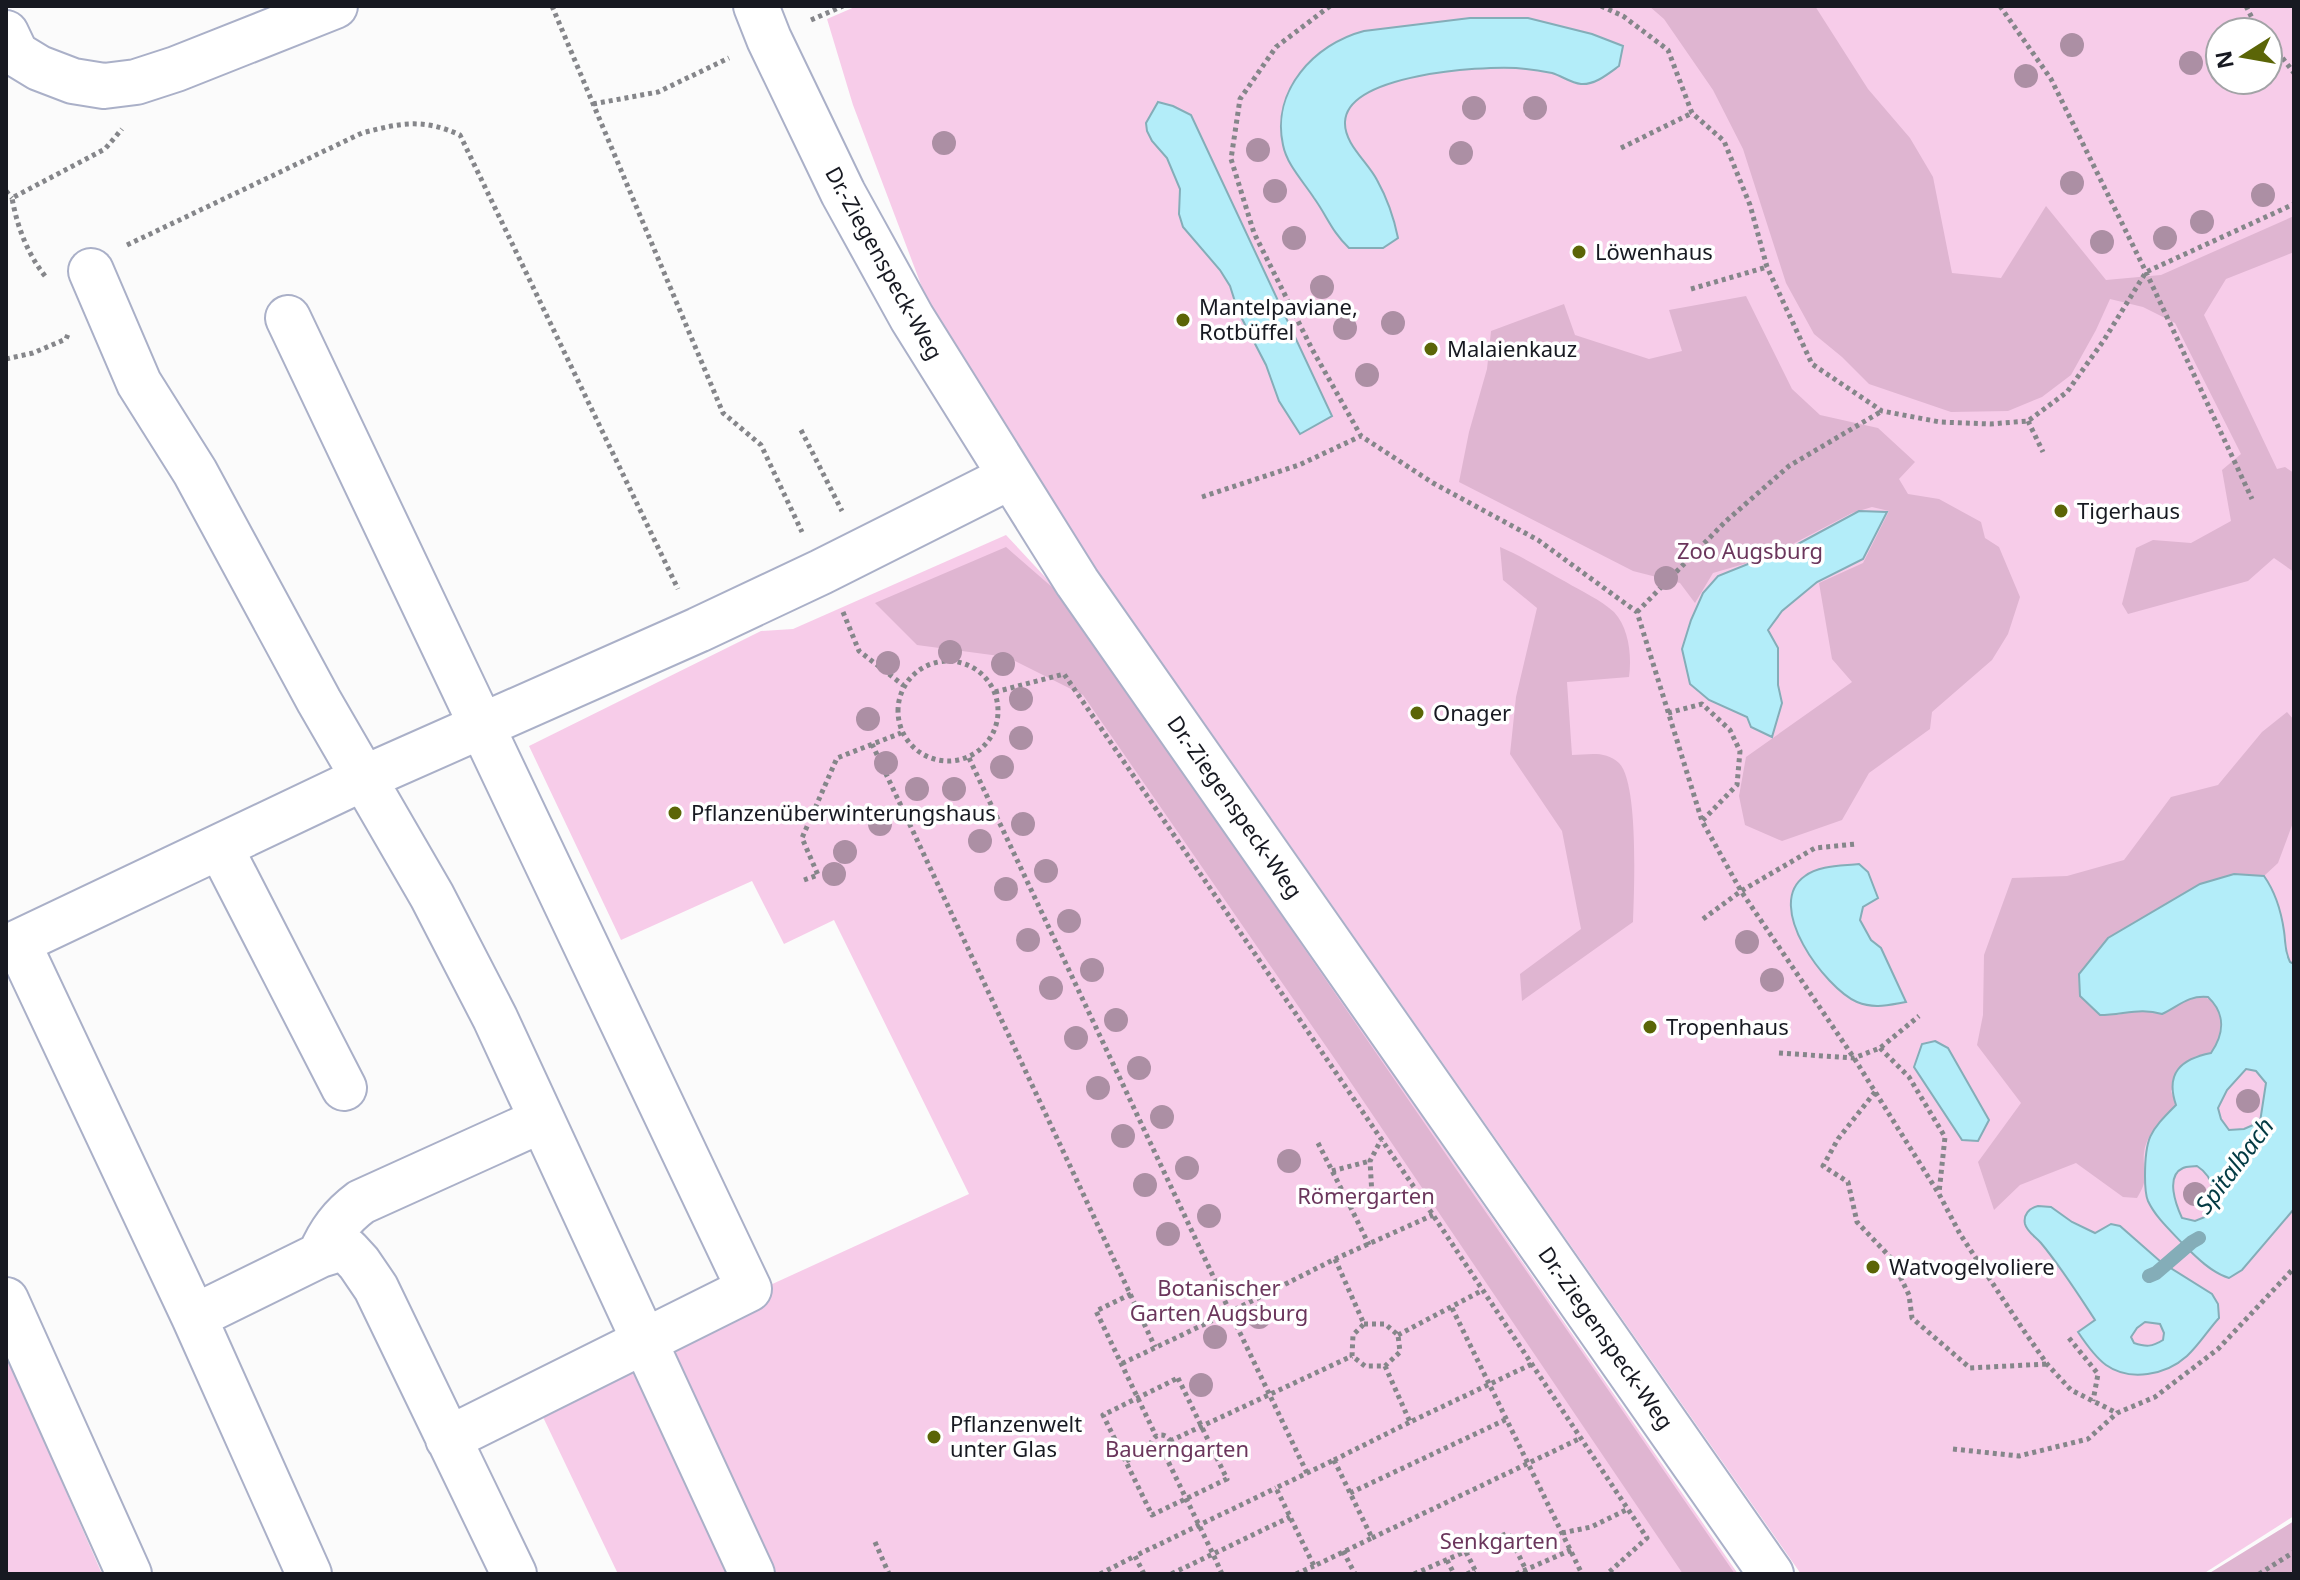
<svg xmlns="http://www.w3.org/2000/svg" width="2300" height="1580" font-family="'Noto Sans',sans-serif">
  <style>
    .green { fill: #f7cce9; fill-rule: evenodd }
    .forest { fill: #dfb5d1 }
    .water { fill: #b3edf9; stroke: #84adb8; stroke-width: 2; fill-rule: evenodd }
    .lines { fill: none; stroke-linecap: round; stroke-linejoin: round }
    .stream { stroke: #84adb8; stroke-width: 14 }
    .minor-casing { stroke: #aab0c8; stroke-width: 48 }
    .path { stroke: #85868a; stroke-width: 5; stroke-dasharray: 4 4; stroke-linecap: butt }
    .minor { stroke: #fff; stroke-width: 44 }
    .tree { fill: #ac8fa4 }
    .poi-dot { fill: #5b6507; stroke: #fff; stroke-width: 3 }
    .labels { text-anchor: middle; stroke-width: 7; stroke-linejoin: round; paint-order: stroke }
    .poi-label { font-size: 22px; fill: #171921; stroke: #fff; text-anchor: start }
    .street-label { font-size: 22px; fill: #171921; stroke: #fff }
    .park-label { font-size: 22px; fill: #6b365c; stroke: #fff }
    .water-label { font-size: 24px; font-style: italic; fill: #033a43; stroke: #fff }
  </style>
  <rect width="100%" height="100%" fill="#fbfbfb"/>
  <path class="green" d="M 857,6 L 2294,6 L 2294,1516 L 2203,1574 L 1801,1574 L 1095,567 L 934,319 L 853,105 L 827,19 ZM 2220,32 L 2268,32 L 2268,80 L 2220,80 Z
    M 1006,535 L 1061,594 L 1738,1574 L 618,1574 L 532,1394 L 969,1194 L 834,920 L 784,944 L 752,881 L 621,940 L 529,746 L 761,631 L 793,629 Z
    M 6,1354 L 102,1574 L 6,1574 Z"/>
  <path class="forest" d="M 1649,6 L 1815,6 L 1868,89 L 1910,138 L 1933,177 L 1952,273 L 2001,278 L 2046,206 L 2106,280 L 2161,275 L 2294,216 L 2294,252 L 2226,279 L 2204,315 L 2277,469 L 2285,467 L 2294,473 L 2294,572 L 2274,558 L 2248,581 L 2128,614 L 2122,604 L 2136,548 L 2153,540 L 2191,543 L 2231,521 L 2222,470 L 2241,454 L 2175,323 L 2143,307 L 2110,299 L 2096,330 L 2071,375 L 2042,397 L 2008,411 L 1951,412 L 1869,384 L 1842,357 L 1814,334 L 1786,283 L 1743,149 L 1713,90 L 1664,19 Z
    M 1746,296 L 1792,389 L 1820,415 L 1878,428 L 1915,462 L 1899,479 L 1908,494 L 1939,499 L 1981,522 L 1985,538 L 1999,547 L 2020,597 L 2008,634 L 1992,660 L 1932,712 L 1930,729 L 1869,773 L 1842,820 L 1782,841 L 1745,825 L 1739,796 L 1746,757 L 1852,682 L 1832,659 L 1819,583 L 1863,563 L 1889,511 L 1872,507 L 1852,513 L 1768,557 L 1713,573 L 1695,603 L 1680,583 L 1633,571 L 1459,482 L 1469,432 L 1487,369 L 1491,331 L 1564,304 L 1575,335 L 1649,359 L 1682,351 L 1669,310 Z
    M 1006,547 L 1060,594 L 1735,1574 L 1683,1574 L 1339,1065 L 1083,695 L 1007,657 L 917,645 L 875,603 Z
    M 1500,547 C 1523,557 1544,570 1566,582 C 1581,591 1601,600 1614,612 C 1629,628 1632,656 1629,677 L 1567,682 L 1572,755 C 1588,755 1605,750 1619,763 C 1639,783 1634,892 1633,922 L 1522,1001 L 1520,974 L 1581,929 L 1562,831 L 1510,754 L 1516,697 L 1537,608 L 1503,580 Z
    M 2287,712 L 2294,720 L 2294,820 L 2278,863 L 2264,876 L 2234,874 L 2117,1015 C 2127,1013 2138,1010 2148,1009 C 2156,1009 2166,1011 2173,1008 C 2181,1004 2186,997 2195,996 C 2213,994 2224,1015 2222,1031 C 2221,1039 2216,1046 2211,1053 L 2196,1056 L 2171,1091 L 2176,1105 C 2164,1117 2150,1130 2145,1147 C 2140,1169 2152,1175 2137,1198 L 2123,1197 L 2076,1163 L 2020,1185 L 1994,1210 L 1978,1162 L 2021,1103 L 1977,1045 L 1983,1015 L 1984,955 L 2012,878 L 2067,876 L 2124,860 L 2171,797 L 2218,785 L 2262,732 Z
    M 2294,1521 L 2294,1574 L 2208,1574 Z"/>
  <path class="water" d="M 1470,18 L 1528,18 L 1592,34 L 1623,46 L 1619,66 C 1608,74 1595,85 1581,84 C 1571,83 1562,76 1552,73 C 1541,71 1527,69 1516,68 C 1481,66 1347,74 1345,122 C 1344,144 1368,162 1377,180 C 1387,198 1394,218 1398,238 L 1383,248 L 1349,248 C 1332,232 1327,216 1314,198 C 1303,181 1287,165 1283,145 C 1271,91 1314,44 1364,31 Z
    M 1158,102 L 1173,106 L 1191,115 L 1332,416 L 1300,434 L 1279,401 L 1266,365 L 1238,311 L 1230,286 L 1220,270 L 1183,227 L 1179,214 L 1180,189 L 1167,158 L 1152,141 L 1147,131 L 1146,123 Z
    M 1859,511 L 1887,512 L 1863,559 L 1817,582 L 1782,611 L 1768,630 L 1778,648 L 1778,685 L 1782,703 L 1772,737 L 1751,727 L 1747,717 L 1709,700 L 1690,684 L 1682,649 L 1691,620 L 1703,593 L 1718,576 L 1753,562 L 1772,558 Z
    M 1859,864 L 1868,872 L 1878,898 L 1863,907 L 1860,920 L 1871,940 L 1881,948 L 1906,1002 C 1888,1005 1874,1009 1857,1002 C 1825,988 1763,905 1805,876 C 1819,865 1842,866 1859,864 Z
    M 2234,874 L 2264,876 C 2276,893 2281,910 2284,931 C 2286,944 2284,949 2290,962 L 2294,964 L 2294,1209 L 2242,1270 L 2229,1278 C 2212,1273 2196,1257 2184,1245 C 2171,1231 2156,1218 2148,1201 C 2145,1194 2145,1184 2145,1176 C 2145,1138 2149,1132 2176,1105 C 2165,1073 2181,1059 2211,1053 C 2224,1034 2226,1014 2208,997 C 2188,995 2179,1006 2162,1014 C 2140,1007 2123,1015 2100,1015 L 2080,996 L 2079,974 L 2108,938 L 2200,884 ZM 2246,1069 L 2256,1071 L 2266,1083 L 2260,1122 L 2244,1129 L 2229,1130 L 2221,1119 L 2218,1108 L 2227,1090 ZM 2197,1166 C 2216,1178 2216,1199 2205,1217 L 2195,1221 L 2182,1218 C 2176,1205 2165,1176 2183,1168 C 2187,1166 2192,1167 2197,1166 Z
    M 1935,1041 L 1948,1048 L 1989,1120 L 1978,1141 L 1962,1140 L 1914,1067 L 1922,1044 Z
    M 2038,1206 L 2051,1207 L 2072,1222 L 2095,1233 L 2111,1224 L 2120,1226 L 2161,1262 L 2212,1294 L 2218,1304 L 2219,1318 C 2208,1330 2199,1345 2187,1356 C 2166,1375 2130,1382 2106,1365 C 2095,1357 2086,1344 2078,1332 L 2095,1320 C 2078,1294 2061,1267 2041,1243 C 2036,1237 2027,1232 2025,1224 C 2023,1215 2029,1208 2038,1206 ZM 2145,1322 L 2160,1324 L 2164,1333 L 2163,1340 C 2152,1347 2146,1347 2134,1343 L 2131,1337 L 2137,1328 Z"/>
  <g class="lines">
    <path class="stream" d="M 2149,1276 L 2156,1273 L 2192,1242 L 2199,1238"/>
    <defs>
      <path id="minor" d="M 756,6 L 769,39 L 843,193 L 912,318 L 1077,582 L 1771,1574
        M 6,33 L 16,54 L 39,68 L 73,81 L 104,86 L 136,82 L 176,69 L 335,6
        M 91,271 L 139,383 L 195,472 L 319,701 L 432,896 L 495,1018 L 752,1574
        M 288,318 L 749,1289 L 448,1439
        M 220,847 L 344,1088
        M 18,943 L 194,1317 L 309,1574
        M 6,948 L 364,778 L 698,630 L 821,572 L 1010,477
        M 320,1255 C 330,1232 341,1217 361,1202 L 542,1120
        M 6,1300 L 129,1574
        M 194,1317 L 320,1255 L 336,1250 L 348,1251 L 359,1263 L 376,1288 L 514,1574"/>
    </defs>
    <use href="#minor" class="minor-casing"/>
    <path class="path" d="M 552,6 L 723,413 L 761,445 L 802,532
      M 1330,6 L 1276,47 L 1240,99 L 1231,159 L 1254,233 L 1312,349 L 1361,436 L 1433,483 L 1538,540 L 1637,612 L 1702,821 L 1741,891 L 1854,1058 L 1939,1194 L 1960,1234 L 2022,1328 L 2047,1364 L 2071,1390 L 2117,1413
      M 1601,6 L 1623,16 L 1668,50 L 1692,113 L 1724,141 L 1750,205 L 1767,267 L 1812,364 L 1882,411 L 1940,422 L 1990,424 L 2028,421 L 2067,392 L 2104,340 L 2146,272 L 2294,204
      M 2000,6 L 2051,79 L 2146,272 L 2252,499
      M 2246,6 L 2252,18 L 2262,32
      M 811,20 L 843,6
      M 2268,39 L 2294,73
      M 593,104 L 658,92 L 729,58
      M 1621,148 L 1692,113
      M 6,191 L 12,198
      M 127,245 L 362,133 C 400,123 423,118 460,135 L 678,589
      M 45,276 C 27,253 17,226 12,198 L 105,149 L 122,129
      M 1691,289 L 1767,267
      M 6,359 L 33,353 L 66,339 L 69,332
      M 2028,421 L 2043,452
      M 801,430 L 842,511
      M 1202,497 L 1299,465 L 1361,436
      M 843,612 L 859,651 L 903,685
      M 1637,612 L 1726,521 L 1789,466 L 1882,411
      M898 711a50 50 0 1 1 100 0a50 50 0 1 1-100 0Z
      M 995,692 L 1064,674 L 1433,1215 L 1647,1538 L 1607,1574
      M 1668,713 L 1702,704 L 1730,730 L 1740,751 L 1737,785 L 1702,821
      M 872,744 L 1155,1347
      M 969,758 L 1230,1312 L 1121,1364
      M 804,880 L 818,875 L 802,838 L 837,758 L 901,733
      M 1703,919 L 1741,891 L 1815,848 L 1856,844
      M 1880,1048 L 1909,1077 L 1945,1137 L 1939,1193
      M 1779,1053 L 1854,1058 L 1880,1048 L 1919,1016
      M 1875,1092 L 1838,1139 L 1823,1166 L 1848,1182 L 1857,1222 L 1891,1258 L 1909,1295 L 1912,1318 L 1970,1368 L 2047,1364
      M 1318,1143 L 1350,1206 L 1372,1195 L 1370,1161 L 1381,1140
      M 1332,1171 L 1370,1161
      M 1350,1206 L 1369,1245
      M 1335,1259 L 1364,1324 L 1353,1335 L 1352,1356 L 1365,1366 L 1385,1366 L 1410,1422 L 1532,1364
      M 1983,1268 L 2023,1274
      M 1131,1294 L 1096,1311 L 1156,1436
      M 1452,1308 L 1582,1574
      M 1364,1324 L 1385,1324 L 1398,1335 L 1400,1352 L 1385,1366
      M 1398,1335 L 1483,1290
      M 2069,1338 L 2098,1374 L 2093,1401
      M 1178,1378 L 1227,1479 L 1152,1515 L 1103,1415 Z
      M1151 1445a10 10 0 1 1 20 0a10 10 0 1 1-20 0Z
      M 1170,1441 L 1352,1356
      M 1953,1449 L 2019,1456 L 2088,1439 L 2117,1413 L 2155,1397 L 2218,1349 L 2294,1268
      M 1165,1455 L 1213,1554 L 1171,1574
      M 1334,1460 L 1372,1538 L 1314,1566 L 1276,1488 Z
      M 1334,1460 L 1410,1422
      M 1126,1461 L 1151,1449
      M 1307,1473 L 1230,1312 L 1335,1259 L 1433,1215
      M 1350,1493 L 1507,1419
      M 1562,1533 L 1591,1527 L 1628,1509
      M 1372,1538 L 1581,1438
      M 875,1542 L 889,1574
      M 1343,1551 L 1355,1574
      M 1466,1552 L 1477,1574
      M 1447,1560 L 1454,1574
      M 1100,1574 L 1135,1556
      M 1144,1574 L 1135,1556 L 1276,1488
      M 1222,1574 L 1213,1554 L 1290,1517
      M 1296,1574 L 1314,1566
      M 1414,1574 L 1508,1533 L 1526,1570 L 1524,1574
      M 1467,1574 L 1475,1570
      M 1516,1574 L 1571,1550
      M 2259,1574 L 2294,1552"/>
    <use href="#minor" class="minor"/>
  </g>
  <g class="tree">
    <circle cx="2072" cy="45" r="12"/>
    <circle cx="2191" cy="63" r="12"/>
    <circle cx="2026" cy="76" r="12"/>
    <circle cx="1474" cy="108" r="12"/>
    <circle cx="1535" cy="108" r="12"/>
    <circle cx="944" cy="143" r="12"/>
    <circle cx="1258" cy="150" r="12"/>
    <circle cx="1461" cy="153" r="12"/>
    <circle cx="2072" cy="183" r="12"/>
    <circle cx="1275" cy="191" r="12"/>
    <circle cx="2263" cy="195" r="12"/>
    <circle cx="2202" cy="222" r="12"/>
    <circle cx="1294" cy="238" r="12"/>
    <circle cx="2165" cy="238" r="12"/>
    <circle cx="2102" cy="242" r="12"/>
    <circle cx="1322" cy="287" r="12"/>
    <circle cx="1393" cy="323" r="12"/>
    <circle cx="1345" cy="328" r="12"/>
    <circle cx="1367" cy="375" r="12"/>
    <circle cx="1666" cy="578" r="12"/>
    <circle cx="950" cy="652" r="12"/>
    <circle cx="888" cy="663" r="12"/>
    <circle cx="1003" cy="664" r="12"/>
    <circle cx="1021" cy="699" r="12"/>
    <circle cx="868" cy="719" r="12"/>
    <circle cx="1021" cy="738" r="12"/>
    <circle cx="886" cy="763" r="12"/>
    <circle cx="1002" cy="767" r="12"/>
    <circle cx="917" cy="789" r="12"/>
    <circle cx="954" cy="789" r="12"/>
    <circle cx="880" cy="824" r="12"/>
    <circle cx="1023" cy="824" r="12"/>
    <circle cx="980" cy="841" r="12"/>
    <circle cx="845" cy="852" r="12"/>
    <circle cx="1046" cy="871" r="12"/>
    <circle cx="834" cy="874" r="12"/>
    <circle cx="1006" cy="889" r="12"/>
    <circle cx="1069" cy="921" r="12"/>
    <circle cx="1028" cy="940" r="12"/>
    <circle cx="1747" cy="942" r="12"/>
    <circle cx="1092" cy="970" r="12"/>
    <circle cx="1772" cy="980" r="12"/>
    <circle cx="1051" cy="988" r="12"/>
    <circle cx="1116" cy="1020" r="12"/>
    <circle cx="1076" cy="1038" r="12"/>
    <circle cx="1139" cy="1068" r="12"/>
    <circle cx="1098" cy="1088" r="12"/>
    <circle cx="2248" cy="1101" r="12"/>
    <circle cx="1162" cy="1117" r="12"/>
    <circle cx="1123" cy="1136" r="12"/>
    <circle cx="1289" cy="1161" r="12"/>
    <circle cx="1187" cy="1168" r="12"/>
    <circle cx="1145" cy="1185" r="12"/>
    <circle cx="2195" cy="1194" r="12"/>
    <circle cx="1209" cy="1216" r="12"/>
    <circle cx="1168" cy="1234" r="12"/>
    <circle cx="1259" cy="1317" r="12"/>
    <circle cx="1215" cy="1337" r="12"/>
    <circle cx="1201" cy="1385" r="12"/>
  </g>
  <g class="poi-dot">
    <circle cx="1579" cy="252" r="8"/>
    <circle cx="1183" cy="320" r="8"/>
    <circle cx="1431" cy="349" r="8"/>
    <circle cx="2061" cy="511" r="8"/>
    <circle cx="1417" cy="713" r="8"/>
    <circle cx="675" cy="813" r="8"/>
    <circle cx="1650" cy="1027" r="8"/>
    <circle cx="1873" cy="1267" r="8"/>
    <circle cx="934" cy="1437" r="8"/>
  </g>
  <g class="labels">
    <g class="poi-label">
      <text x="1595" y="260">Löwenhaus</text>
      <text x="1199" y="315">Mantelpaviane,<tspan x="1199" dy="25">Rotbüffel</tspan></text>
      <text x="1447" y="357">Malaienkauz</text>
      <text x="2077" y="519">Tigerhaus</text>
      <text x="1433" y="721">Onager</text>
      <text x="691" y="821">Pflanzenüberwinterungshaus</text>
      <text x="1666" y="1035">Tropenhaus</text>
      <text x="1889" y="1275">Watvogelvoliere</text>
      <text x="950" y="1432">Pflanzenwelt<tspan x="950" dy="25">unter Glas</tspan></text>
    </g>
    <g class="street-label">
      <text transform="translate(884 263) rotate(61)" y="8">Dr.-Ziegenspeck-Weg</text>
      <text transform="translate(1235 807) rotate(55)" y="8">Dr.-Ziegenspeck-Weg</text>
      <text transform="translate(1606 1338) rotate(55)" y="8">Dr.-Ziegenspeck-Weg</text>
    </g>
    <g class="park-label">
      <text x="1750" y="559">Zoo Augsburg</text>
      <text x="1366" y="1204">Römergarten</text>
      <text x="1219" y="1296">Botanischer<tspan x="1219" dy="25">Garten Augsburg</tspan></text>
      <text x="1177" y="1457">Bauerngarten</text>
      <text x="1499" y="1549">Senkgarten</text>
    </g>
    <g class="water-label">
      <text transform="translate(2235 1166) rotate(-53)" y="8">Spitalbach</text>
    </g>
  </g>
  <rect width="2300" height="1580" fill="none" stroke="#171921" stroke-width="16"/>
  <g transform="translate(2244 56) rotate(259)"><circle r="38" fill="#ffffff" stroke="#a2a3a6" stroke-width="2"/>
  <path d="M0-6L14 30L0 20L-14 30Z" fill="#5b6507"/>
  <text y="-12" font-size="22" font-weight="bold" text-anchor="middle" fill="#171921">N</text>
  </g>
</svg>
